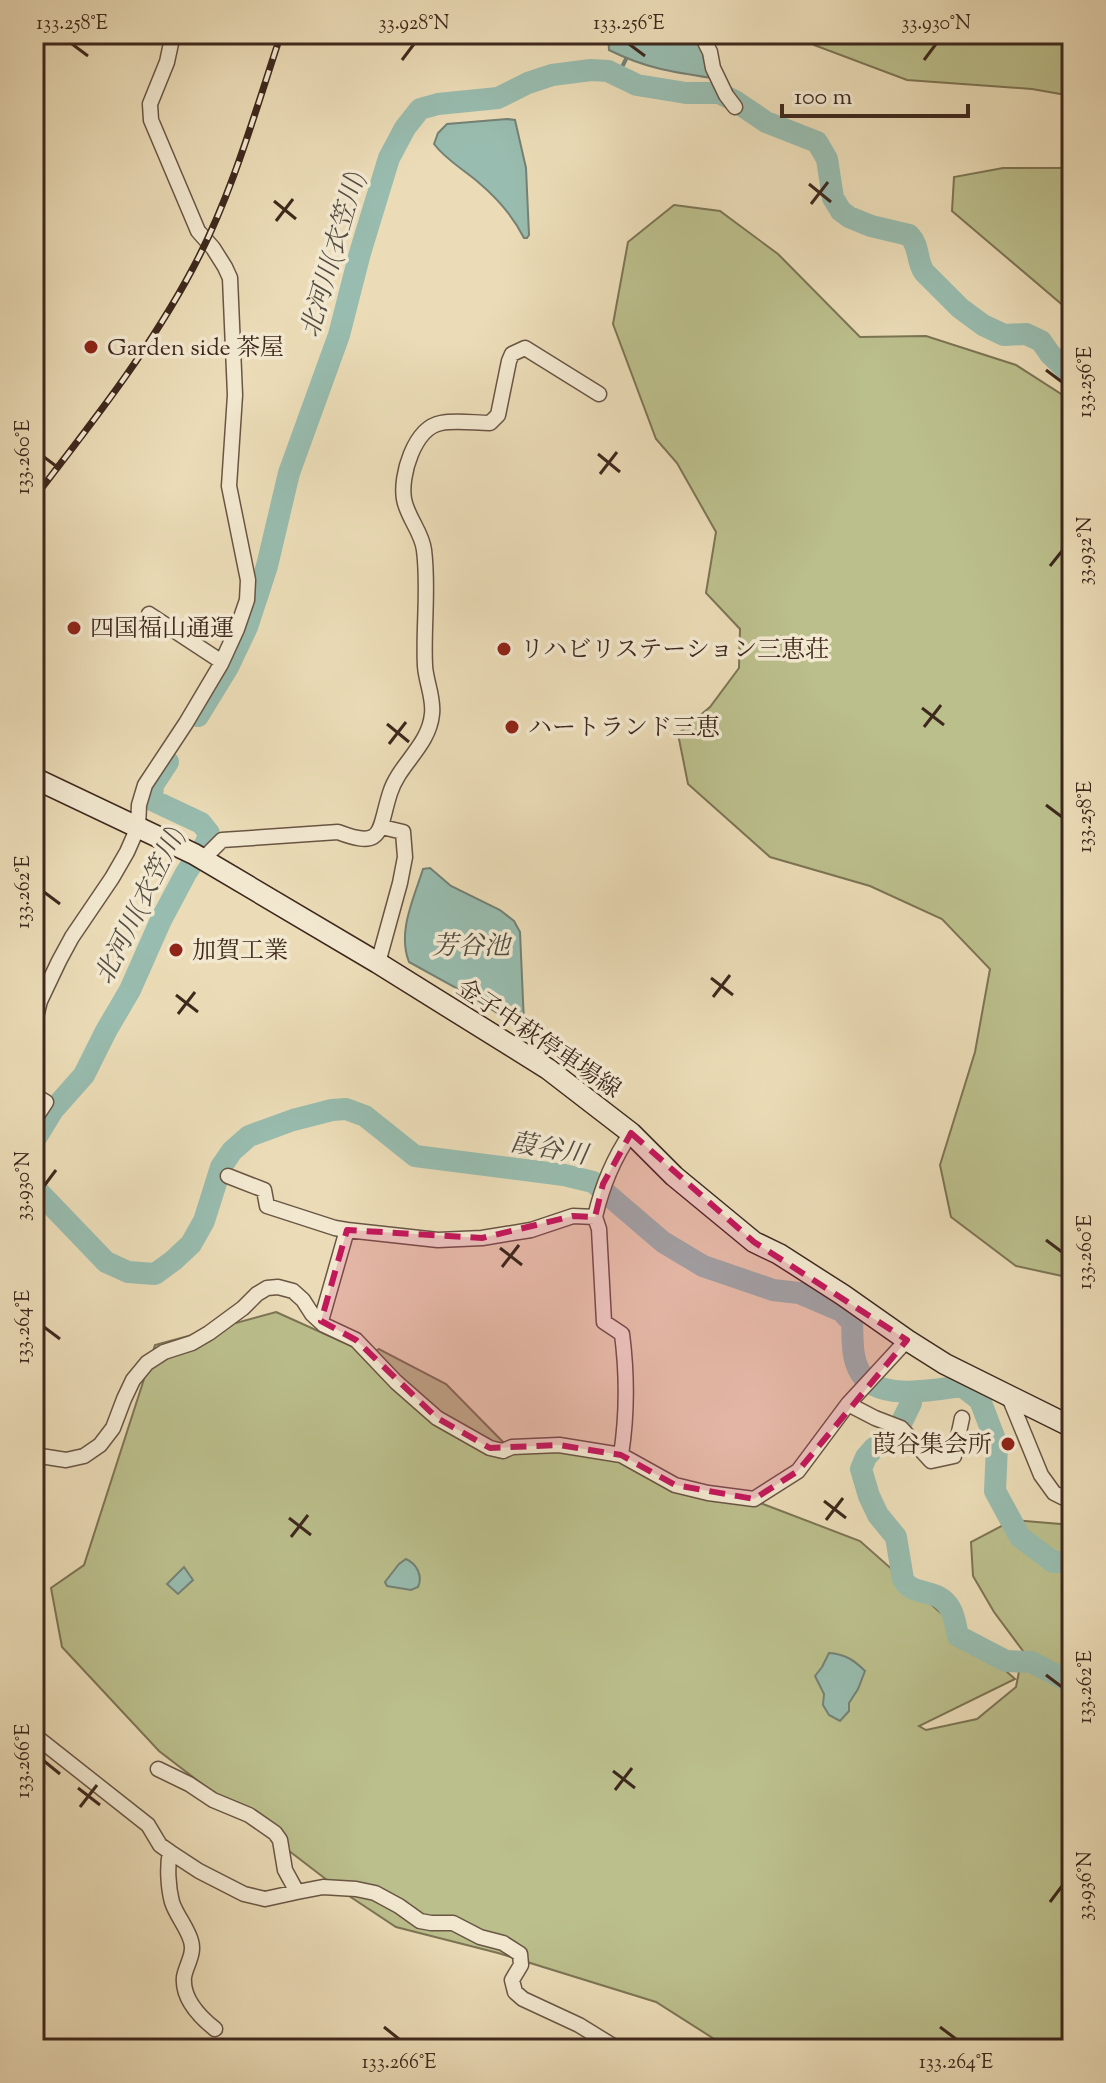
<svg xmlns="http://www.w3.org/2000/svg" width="1106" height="2083" font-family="'Sorts Mill Goudy','Noto Serif JP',serif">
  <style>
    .green { fill: #bbbf8c; stroke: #7c7454; stroke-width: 2 }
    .water { fill: #98bcaf; stroke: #748175; stroke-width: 2 }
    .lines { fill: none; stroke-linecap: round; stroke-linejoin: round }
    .stream { stroke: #748175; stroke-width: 4 }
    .river { stroke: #98bcaf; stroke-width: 22 }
    .street-casing { stroke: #695544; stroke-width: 17 }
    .secondary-casing { stroke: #3e281d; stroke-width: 23 }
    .street { stroke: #f2e8d0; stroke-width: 14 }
    .secondary { stroke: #f2e8d0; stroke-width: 20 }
    .rail-casing { stroke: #3e281d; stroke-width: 7 }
    .rail { stroke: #f2e8d0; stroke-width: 4; stroke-dasharray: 12; stroke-linecap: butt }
    .marked { fill: #c2185b; fill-opacity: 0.2; stroke: #c2185b; stroke-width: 6; stroke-dasharray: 16 10; stroke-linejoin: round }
    .ticks { fill: none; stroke: #3e281d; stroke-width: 3 }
    .poi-dot { fill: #8f2418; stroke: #f2e8d0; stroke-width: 3 }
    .labels { text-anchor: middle; stroke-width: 7; stroke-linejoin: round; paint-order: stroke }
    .poi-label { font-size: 24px; fill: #3e281d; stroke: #f2e8d0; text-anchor: start }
    .street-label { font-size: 24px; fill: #3e281d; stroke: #f2e8d0 }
    .water-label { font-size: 26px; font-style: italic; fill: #544d42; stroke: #f2e8d0 }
    .neatline { fill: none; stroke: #3e281d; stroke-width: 3 }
    .ticks-label { font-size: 20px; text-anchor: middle; fill: #3e281d }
  </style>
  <rect width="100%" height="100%" fill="#ebdcb7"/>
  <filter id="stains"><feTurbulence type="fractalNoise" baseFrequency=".0025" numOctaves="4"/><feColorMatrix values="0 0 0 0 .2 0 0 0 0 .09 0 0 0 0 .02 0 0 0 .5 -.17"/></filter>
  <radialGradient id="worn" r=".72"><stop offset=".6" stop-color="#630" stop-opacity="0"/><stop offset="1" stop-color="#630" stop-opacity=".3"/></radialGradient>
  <path class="green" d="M 811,34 L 1072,34 L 1072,96 L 1032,89 L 907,80 L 814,45 Z
    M 1003,168 L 1072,168 L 1072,313 L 952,211 L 954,177 Z
    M 674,205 L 720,211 L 778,254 L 860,337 L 926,336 L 1016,365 L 1072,401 L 1072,1282 L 1062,1276 L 1016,1266 L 951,1217 L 940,1165 L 975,1052 L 990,969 L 942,919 L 870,886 L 770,857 L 688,784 L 678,734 L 710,707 L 739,668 L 740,629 L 706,593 L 716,532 L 677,463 L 656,439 L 613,324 L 628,242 Z
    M 276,1312 L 369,1354 L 379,1349 L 446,1384 L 506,1445 L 623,1459 L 670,1489 L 755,1501 L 860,1541 L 903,1579 L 906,1585 L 915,1590 L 1015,1679 L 919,1726 L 926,1730 L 977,1719 L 1016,1687 L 1023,1651 L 994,1612 L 973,1576 L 971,1542 L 1013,1520 L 1072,1525 L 1072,2049 L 730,2049 L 656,2002 L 498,1953 L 396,1927 L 340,1890 L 159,1751 L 62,1647 L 51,1588 L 84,1565 L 155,1345 Z"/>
  <path class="water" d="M 608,34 L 695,34 L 705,52 L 712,78 C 672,72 645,68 609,50 Z
    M 507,119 L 515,120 L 526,168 L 529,235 L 527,238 L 524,238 C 513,216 497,198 478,182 C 463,169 446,160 434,144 L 438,133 L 447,124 Z
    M 430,868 L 451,886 L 500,910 L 514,921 L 520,932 L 524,1023 L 519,1027 L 469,995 L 409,962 C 397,932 414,898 423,869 Z
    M 406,1559 C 417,1564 423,1576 418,1587 L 411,1590 L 387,1586 L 385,1582 L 399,1564 Z
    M 184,1567 L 193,1580 L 178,1594 L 167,1584 Z
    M 829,1653 C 845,1654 854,1660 865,1671 L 858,1689 L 849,1703 L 849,1711 L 840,1721 L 829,1715 L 823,1705 L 824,1694 L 815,1676 L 822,1667 Z"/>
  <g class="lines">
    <path class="stream" d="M 618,75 L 626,59"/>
    <path class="river" d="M 198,716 L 228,667 L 247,627 L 267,566 L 289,473 L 339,335 L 360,253 L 389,158 L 405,128 L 420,109 L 438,104 L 498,98 L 528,83 L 552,75 L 591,70 L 608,71 L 637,85 L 686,93 L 719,93 L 735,101 L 766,122 L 817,142 L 827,159 L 833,198 L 841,211 L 849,217 L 871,226 L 909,235 C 920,246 916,260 924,272 L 960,308 L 983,325 L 1004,335 L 1026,334 L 1041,341 L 1050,354 L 1072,375
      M 34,1141 L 53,1110 L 84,1075 L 106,1031 L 130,990 L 161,920 L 186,873 L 206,843 L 209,833 L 201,823 L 152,800 L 153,785 L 168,762
      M 34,1187 L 106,1262 L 128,1272 L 155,1274 L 174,1260 L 191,1244 L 204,1221 L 221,1167 L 232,1151 L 249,1136 L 293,1120 L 332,1110 L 346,1109 L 365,1116 L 415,1156 L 564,1175 L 593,1182 L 663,1242 L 703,1266 L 773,1290 L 799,1293 L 841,1311 L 852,1322 C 853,1338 851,1357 860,1372 C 877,1402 934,1390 962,1386 L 980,1400 L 997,1445 L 995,1491 L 1020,1537 L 1053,1562 L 1072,1562
      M 912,1392 L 911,1403 L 895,1436 L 874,1448 L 866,1457 L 861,1469 L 869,1496 L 878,1515 L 896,1537 L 903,1579 C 912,1598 940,1586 951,1610 C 955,1617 956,1628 958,1636 L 1006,1661 L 1031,1662 L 1072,1683"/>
    <defs>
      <path id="street" d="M 701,34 L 710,52 L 713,68 L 726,95 L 735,107
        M 149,614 L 222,662
        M 203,859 L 222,840 L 338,832 C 385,850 378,830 390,793 C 399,764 429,746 432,714 C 434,698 426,682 425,666 C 423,628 429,589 424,550 C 422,532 407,517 404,499 C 400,476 414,428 441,423 C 456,420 475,423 490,423 L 498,415 L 509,361 L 512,354 L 525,348 L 599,394
        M 378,963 L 400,883 L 405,857 L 403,832 L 382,827
        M 34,1025 L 40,1001 L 59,961 L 72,937 L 112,878 L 127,852 L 138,827 L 139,805 L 145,785 L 186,723 L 221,664 L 237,629 L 247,600 L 248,580 L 229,486 L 235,395 L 230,278 L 225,267 L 213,248 L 198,231 L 151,120 L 150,104 L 167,62 L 173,34
        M 34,1095 L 46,1102 L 34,1120
        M 228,1176 L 264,1190 L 267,1206 L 335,1228 L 347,1230
        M 321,1321 L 347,1230 L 438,1240 L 482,1238 L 531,1230 L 573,1216 L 595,1217 C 602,1186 613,1159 631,1133
        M 1009,1397 L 1041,1475 L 1054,1493 L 1072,1502
        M 848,1404 L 875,1418 L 901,1428 L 931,1461 L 954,1456 L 962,1418
        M 34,1455 L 66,1460 L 84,1456 L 100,1445 L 113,1428 L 124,1399 L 133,1380 L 147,1363 L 164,1352 L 192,1343 L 209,1333 L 243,1308 L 257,1294 L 267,1288 L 278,1287 L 293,1291 L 303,1300 L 312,1314 L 324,1325 L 356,1340 L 396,1382 L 437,1418 L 490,1448 L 503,1451 L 512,1447 L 559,1445 L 621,1455 C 627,1416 627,1373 622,1334 L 604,1322 L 599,1229 L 595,1217
        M 621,1455 L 675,1485 L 708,1493 L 754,1499 L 798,1471 L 848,1404 L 907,1340
        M 34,1735 L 148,1825 L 160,1845 L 170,1852 L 199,1871 L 244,1894 L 265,1899 L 297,1892
        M 158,1769 L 189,1784 L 213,1800 L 249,1815 L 275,1833 L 280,1840 L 285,1870 L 297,1892 L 323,1887 L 356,1889 L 375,1893 L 399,1906 L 420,1921 L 431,1923 L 453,1923 L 480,1937 L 503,1943 L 520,1954 L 521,1965 L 512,1980 L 515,1992 L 523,1999 L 579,2025 L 618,2049
        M 170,1852 C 167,1866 168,1887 172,1902 C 176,1915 187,1927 191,1941 C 195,1954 186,1965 184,1977 C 182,1998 200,2017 215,2029"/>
      <path id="secondary" d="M 34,778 L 194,854 L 378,963 L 548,1069 L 631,1133 L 674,1176 L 754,1242 L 779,1254 L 843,1295 L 907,1340 L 945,1364 L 1072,1427"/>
    </defs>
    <use href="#street" class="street-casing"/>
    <use href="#secondary" class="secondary-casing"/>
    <use href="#street" class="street"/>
    <use href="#secondary" class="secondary"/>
    <defs>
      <path id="rail" d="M 34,498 C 91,424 149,351 193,268 C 232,195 255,112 281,34"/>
    </defs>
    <use href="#rail" class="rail-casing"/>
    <use href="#rail" class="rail"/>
  </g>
  <path class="marked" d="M 631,1133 L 754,1242 L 907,1340 L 798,1471 L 754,1499 L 675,1485 L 621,1455 L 559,1445 L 490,1448 L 437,1418 L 356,1340 L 321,1321 L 347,1230 L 482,1238 L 573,1216 L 595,1217 L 603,1184 Z"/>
  <path class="ticks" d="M 72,44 L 88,56M 629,44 L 645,56M 402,60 L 414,44M 924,60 L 936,44M 809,184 L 831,202M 274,201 L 296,219M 811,204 L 828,182M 276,221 L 293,199M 1046,370 L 1062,382M 598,454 L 620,472M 44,457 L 60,469M 600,474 L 617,452M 1050,566 L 1062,551M 922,708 L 944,725M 387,724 L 409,742M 924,727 L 941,705M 389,744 L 406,722M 1046,805 L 1062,817M 44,892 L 60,904M 711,978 L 733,995M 176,995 L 198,1012M 713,997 L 730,975M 178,1014 L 195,992M 44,1186 L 56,1170M 1046,1240 L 1062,1252M 500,1248 L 522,1265M 502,1267 L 519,1245M 44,1327 L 60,1339M 824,1501 L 846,1518M 289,1518 L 311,1535M 826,1520 L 843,1498M 291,1537 L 308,1515M 1046,1675 L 1062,1687M 44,1761 L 60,1774M 613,1771 L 635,1788M 78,1788 L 100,1805M 615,1790 L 632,1768M 80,1807 L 97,1785M 1050,1902 L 1062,1886M 384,2027 L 399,2039M 940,2027 L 956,2039"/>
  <g class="poi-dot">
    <circle cx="91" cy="347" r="8"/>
    <circle cx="74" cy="628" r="8"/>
    <circle cx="504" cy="649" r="8"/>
    <circle cx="512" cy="727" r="8"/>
    <circle cx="176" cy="950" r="8"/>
    <circle cx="1008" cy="1444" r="8"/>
  </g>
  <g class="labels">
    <g class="poi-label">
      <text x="107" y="355">Garden side 茶屋</text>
      <text x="90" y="636">四国福山通運</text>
      <text x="520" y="657">リハビリステーション三恵荘</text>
      <text x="528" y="735">ハートランド三恵</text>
      <text x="192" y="958">加賀工業</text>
      <text x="992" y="1452" text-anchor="end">葭谷集会所</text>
    </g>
    <g class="street-label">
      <text transform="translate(539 1038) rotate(34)" y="8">金子中萩停車場線</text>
    </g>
    <g class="water-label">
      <text transform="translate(332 254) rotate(-74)" y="9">北河川(衣笠川)</text>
      <text transform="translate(139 905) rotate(-64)" y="9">北河川(衣笠川)</text>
      <text x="471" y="954">芳谷池</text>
      <text transform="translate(549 1148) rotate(10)" y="9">葭谷川</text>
    </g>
  </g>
  <rect width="1106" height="2083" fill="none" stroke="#ebdcb7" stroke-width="88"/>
  <path d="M782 104v12h186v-12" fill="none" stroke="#3e281d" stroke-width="4"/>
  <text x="794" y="104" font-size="24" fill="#3e281d" stroke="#f2e8d0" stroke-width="6" paint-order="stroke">100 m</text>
  <rect x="44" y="44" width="1018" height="1995" class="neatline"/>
  <g class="ticks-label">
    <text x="72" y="29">133.258°E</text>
    <text x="414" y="29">33.928°N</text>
    <text x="629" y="29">133.256°E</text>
    <text x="936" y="29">33.930°N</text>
    <text transform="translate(1084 382) rotate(-90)" y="7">133.256°E</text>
    <text transform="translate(22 457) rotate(-90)" y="7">133.260°E</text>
    <text transform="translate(1084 551) rotate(-90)" y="7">33.932°N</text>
    <text transform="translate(1084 817) rotate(-90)" y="7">133.258°E</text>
    <text transform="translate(22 892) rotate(-90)" y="7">133.262°E</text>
    <text transform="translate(22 1186) rotate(-90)" y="7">33.930°N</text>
    <text transform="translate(1084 1252) rotate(-90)" y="7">133.260°E</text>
    <text transform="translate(22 1327) rotate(-90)" y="7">133.264°E</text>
    <text transform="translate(1084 1687) rotate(-90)" y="7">133.262°E</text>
    <text transform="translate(22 1761) rotate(-90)" y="7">133.266°E</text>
    <text transform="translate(1084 1886) rotate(-90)" y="7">33.936°N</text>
    <text x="399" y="2068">133.266°E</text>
    <text x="956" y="2068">133.264°E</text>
  </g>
  <rect width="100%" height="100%" filter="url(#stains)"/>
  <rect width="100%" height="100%" fill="url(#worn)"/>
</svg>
